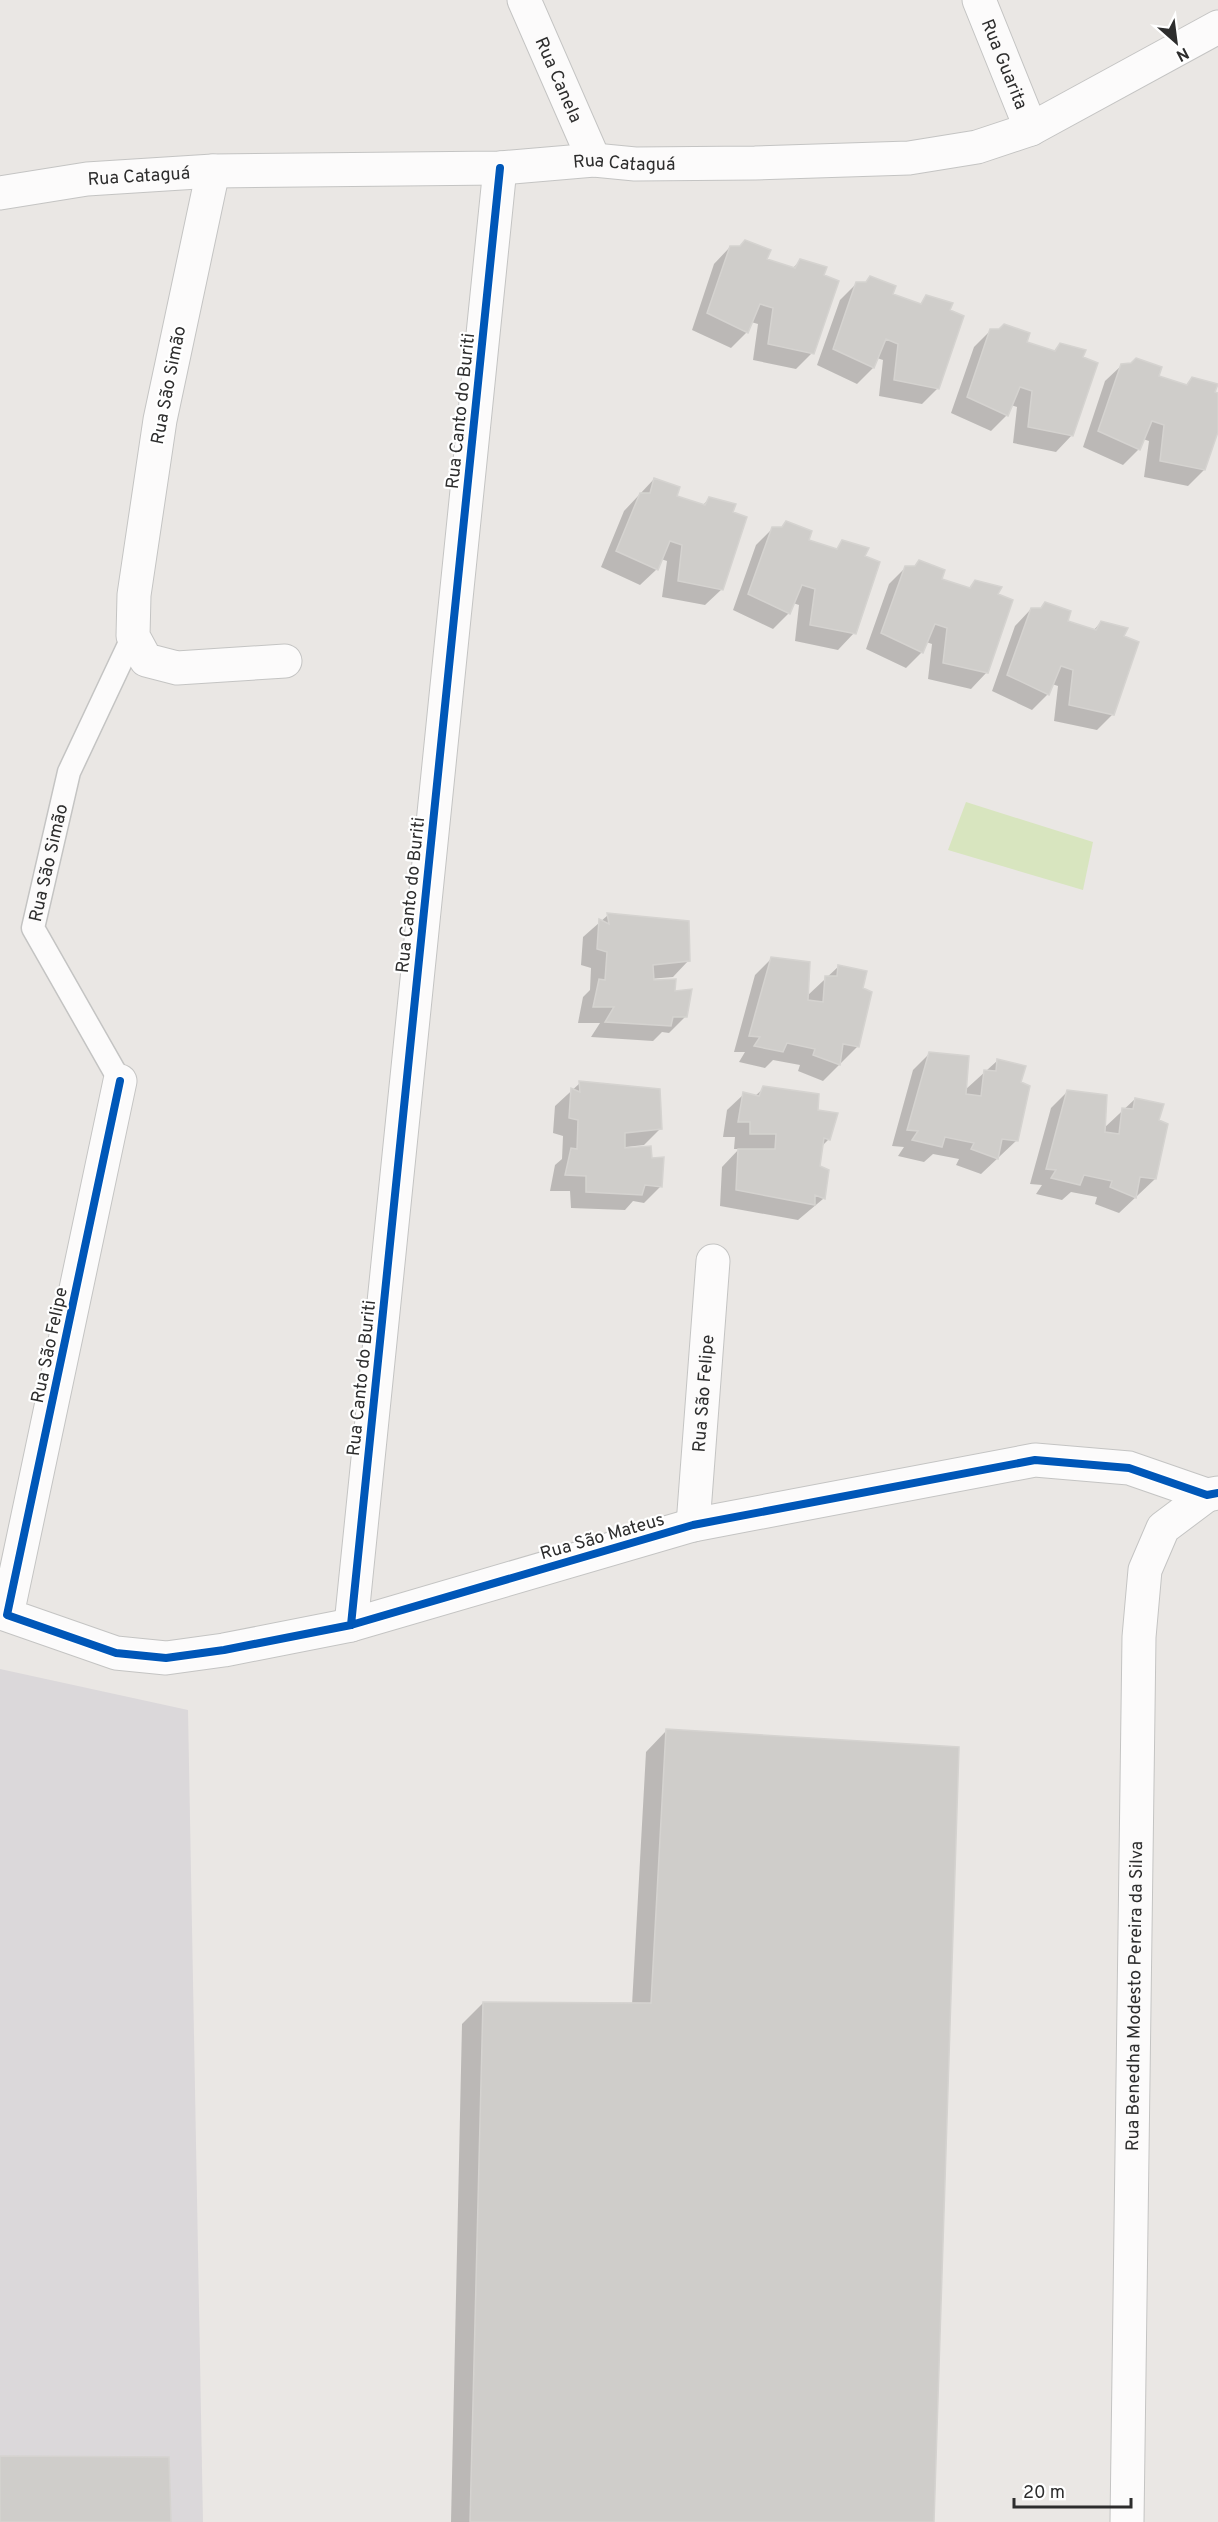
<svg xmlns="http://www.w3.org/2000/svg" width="1218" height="2522" font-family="Overpass,sans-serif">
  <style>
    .industrial { fill: #dbd8da }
    .pitch { fill: #d8e5bf }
    .shadow { fill: #0003 }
    .building { fill: #cfcdca; stroke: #d5d3d0; stroke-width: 1.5 }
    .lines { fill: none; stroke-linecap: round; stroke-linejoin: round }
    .lane-casing { stroke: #c4c4c3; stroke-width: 25 }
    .street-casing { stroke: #c4c4c3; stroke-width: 35 }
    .lane { stroke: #fcfbfb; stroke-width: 22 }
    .street { stroke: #fcfbfb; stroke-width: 33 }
    .cycleway-casing { stroke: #fff; stroke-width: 11 }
    .cycleway { stroke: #0057b8; stroke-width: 8 }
    .labels { text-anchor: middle; stroke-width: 4.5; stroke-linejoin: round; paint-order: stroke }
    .street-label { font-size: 18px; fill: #2d2d2d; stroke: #fff }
  </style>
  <rect width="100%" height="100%" fill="#eae7e4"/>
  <path class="industrial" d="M 0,1669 L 188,1710 L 203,2522 L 0,2522 Z"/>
  <path class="pitch" d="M 966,802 L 1093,842 L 1083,890 L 948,850 Z"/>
  <path class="shadow" d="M 730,247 L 792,269 L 800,261 L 822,275 L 812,353 L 796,369 L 753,360 L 758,324 L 751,322 L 747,332 L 731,348 L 692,330 L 714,264 Z
    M 870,278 L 891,295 L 919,305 L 927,297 L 938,388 L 922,404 L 879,396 L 883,360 L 877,358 L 873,368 L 857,384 L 817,365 L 840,300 L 857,283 L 865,283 Z
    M 990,331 L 1053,352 L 1060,344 L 1081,358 L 1072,435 L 1056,452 L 1013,443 L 1017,407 L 1011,405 L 1007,415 L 991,431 L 951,413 L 974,347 Z
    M 1122,365 L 1185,386 L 1192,378 L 1218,395 L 1218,428 L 1204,470 L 1188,486 L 1144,477 L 1149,441 L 1143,439 L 1139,449 L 1123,465 L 1083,447 L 1105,381 Z
    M 654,479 L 675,497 L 702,506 L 710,498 L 731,513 L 722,589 L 705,605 L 662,597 L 667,561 L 661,559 L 657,569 L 640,585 L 601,567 L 624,511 Z
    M 772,529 L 835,550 L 843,542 L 854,633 L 838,650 L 795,641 L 799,605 L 793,603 L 789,613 L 773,629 L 733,610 L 756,545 Z
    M 905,568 L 968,589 L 975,581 L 996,595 L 987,672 L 971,689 L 928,679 L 932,644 L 926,642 L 922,652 L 906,668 L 866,649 L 889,584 Z
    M 1031,609 L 1093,631 L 1101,622 L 1122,637 L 1113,714 L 1097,730 L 1054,721 L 1058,686 L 1052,684 L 1048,694 L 1032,710 L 992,691 L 1015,626 Z
    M 608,915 L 689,960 L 673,977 L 649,979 L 673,993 L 686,1016 L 669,1033 L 662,1032 L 653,1041 L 591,1037 L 600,1023 L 578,1023 L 583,997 L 590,990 L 591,968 L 581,965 L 583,937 Z
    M 771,959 L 807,996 L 839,966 L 861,989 L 858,1046 L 823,1081 L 798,1071 L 800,1065 L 773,1060 L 765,1068 L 739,1062 L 745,1052 L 734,1052 L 755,975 Z
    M 929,1054 L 965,1090 L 997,1061 L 1019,1083 L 1017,1140 L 981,1174 L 956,1165 L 959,1159 L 933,1154 L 924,1162 L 898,1156 L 904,1147 L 892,1146 L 913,1070 Z
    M 580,1083 L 660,1129 L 644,1145 L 626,1147 L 626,1149 L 651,1159 L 660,1187 L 644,1203 L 633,1201 L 625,1210 L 571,1208 L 570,1191 L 550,1191 L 555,1165 L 562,1159 L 563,1136 L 553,1133 L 555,1106 Z
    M 764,1088 L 816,1112 L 829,1139 L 821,1147 L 818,1167 L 827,1171 L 823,1199 L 798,1220 L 720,1206 L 722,1167 L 739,1149 L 734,1149 L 735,1137 L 723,1137 L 727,1110 L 744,1094 L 755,1096 Z
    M 1067,1092 L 1103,1129 L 1135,1099 L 1157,1121 L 1155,1179 L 1119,1213 L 1095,1204 L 1097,1197 L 1071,1192 L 1062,1200 L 1036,1194 L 1042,1185 L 1030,1184 L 1051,1108 Z
    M 666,1731 L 933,2522 L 451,2522 L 462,2024 L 483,2003 L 632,2005 L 646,1752 Z"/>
  <path class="building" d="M 745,240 L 771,250 L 767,259 L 795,268 L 800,259 L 827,267 L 824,275 L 839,281 L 814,354 L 768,344 L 773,308 L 760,304 L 748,333 L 707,313 L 730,246 L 740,246 Z
    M 870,276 L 896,286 L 893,294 L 921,304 L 926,295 L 953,303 L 950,310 L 964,316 L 939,389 L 894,380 L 898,344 L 886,339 L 874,368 L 833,349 L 856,282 L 866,282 Z
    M 1004,324 L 1030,333 L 1027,342 L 1055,351 L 1060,343 L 1086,350 L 1083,357 L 1098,363 L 1073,436 L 1028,427 L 1032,391 L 1020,387 L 1008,416 L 967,397 L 990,329 L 999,329 Z
    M 1136,358 L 1162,367 L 1159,376 L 1187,385 L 1192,377 L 1218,384 L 1215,392 L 1218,393 L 1218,432 L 1205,470 L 1160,461 L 1164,425 L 1152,421 L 1140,450 L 1098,431 L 1121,364 L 1131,363 Z
    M 654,478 L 680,487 L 677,496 L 705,505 L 709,497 L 736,504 L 733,512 L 747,517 L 723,590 L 678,581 L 682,545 L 670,541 L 658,570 L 616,551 L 640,493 L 650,493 Z
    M 786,521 L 812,531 L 809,540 L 837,549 L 842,540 L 869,548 L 865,556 L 880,562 L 856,634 L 810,625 L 815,589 L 802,585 L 790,614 L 748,594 L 772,527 L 782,527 Z
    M 919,560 L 945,570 L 942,579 L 970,588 L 975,580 L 1002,587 L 998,594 L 1013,600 L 988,673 L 943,663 L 947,628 L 935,624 L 923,653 L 881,633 L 905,566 L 915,566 Z
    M 1045,602 L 1071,611 L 1068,621 L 1096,630 L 1101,621 L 1128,628 L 1124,636 L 1139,642 L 1114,715 L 1069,705 L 1073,670 L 1061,666 L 1049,695 L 1007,675 L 1031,608 L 1041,608 Z
    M 607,913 L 689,921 L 690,961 L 653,965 L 654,980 L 676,979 L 675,991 L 692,989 L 687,1017 L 673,1017 L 671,1026 L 605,1022 L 614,1007 L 593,1007 L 599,979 L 605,980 L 607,952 L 597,949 L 599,919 L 609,924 Z
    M 771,957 L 810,962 L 808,1000 L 823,1002 L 825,976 L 837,976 L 838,965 L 867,971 L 863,988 L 872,992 L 859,1047 L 843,1044 L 840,1065 L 813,1055 L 815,1049 L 787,1043 L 783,1052 L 754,1046 L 760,1037 L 749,1036 Z
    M 929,1052 L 969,1056 L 966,1094 L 981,1096 L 984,1070 L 996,1071 L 997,1059 L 1026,1066 L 1021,1082 L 1030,1086 L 1018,1141 L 1002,1139 L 998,1159 L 971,1149 L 974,1143 L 945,1137 L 942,1147 L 912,1140 L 918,1131 L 907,1130 Z
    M 579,1081 L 660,1089 L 662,1129 L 625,1133 L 625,1148 L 651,1146 L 652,1158 L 664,1157 L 662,1187 L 645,1185 L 642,1195 L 586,1192 L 586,1176 L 565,1175 L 571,1148 L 577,1149 L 578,1120 L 569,1118 L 571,1088 L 580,1092 Z
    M 763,1086 L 819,1094 L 818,1110 L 838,1113 L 830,1140 L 824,1138 L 820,1166 L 829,1170 L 825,1199 L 815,1195 L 815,1205 L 736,1190 L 738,1149 L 775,1149 L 776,1134 L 750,1134 L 750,1122 L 738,1122 L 743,1092 L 759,1096 Z
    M 1067,1090 L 1107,1095 L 1105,1132 L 1119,1134 L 1122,1108 L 1133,1109 L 1135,1098 L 1164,1104 L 1159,1120 L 1168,1124 L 1156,1179 L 1140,1177 L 1136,1198 L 1110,1187 L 1112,1181 L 1084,1175 L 1080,1185 L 1051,1178 L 1056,1170 L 1046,1169 Z
    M 666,1729 L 959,1747 L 934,2522 L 470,2522 L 483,2002 L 651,2003 Z
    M 0,2456 L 169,2457 L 171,2522 L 0,2522 Z"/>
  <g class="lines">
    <defs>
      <g id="lane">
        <path id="s1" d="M 120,1081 L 33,928 L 69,772 L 133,636"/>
      </g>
      <g id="street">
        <path id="s2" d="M 524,0 L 594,160"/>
        <path id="s3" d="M 979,0 L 1031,129"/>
        <path d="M 213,171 L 160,420 L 134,595 L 133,636 L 146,660 L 177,668 L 285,661"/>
        <path id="s4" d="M 0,193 L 87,179 L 213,171 L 500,168 L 594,160 L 635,164 L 755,163 L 909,158 L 977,147 L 1031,129 L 1218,27"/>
        <path d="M 120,1081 L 7,1615 L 116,1653 L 166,1658 L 224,1650 L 351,1625 L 693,1525 L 1035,1460 L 1129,1468 L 1207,1495 L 1218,1493"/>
        <path id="s5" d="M 693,1525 L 713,1261"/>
        <path d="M 351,1625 L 500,168"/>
        <path id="s6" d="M 1127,2522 L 1139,1637 L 1145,1570 L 1163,1528 L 1207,1495"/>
      </g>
    </defs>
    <use href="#lane" class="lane-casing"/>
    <use href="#street" class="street-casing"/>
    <use href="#lane" class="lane"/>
    <use href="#street" class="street"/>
    <defs>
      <path id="cycleway" d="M 120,1081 L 7,1615 L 116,1653 L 166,1658 L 224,1650 L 351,1625 L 693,1525 L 1035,1460 L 1129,1468 L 1207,1495 L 1218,1493
        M 351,1625 L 500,168"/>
    </defs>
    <use href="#cycleway" class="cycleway-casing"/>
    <use href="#cycleway" class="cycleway"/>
  </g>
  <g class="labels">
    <g class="street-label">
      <text dy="6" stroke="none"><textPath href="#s3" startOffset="69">Rua Guarita</textPath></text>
      <text dy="6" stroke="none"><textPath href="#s2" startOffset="87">Rua Canela</textPath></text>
      <text dy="6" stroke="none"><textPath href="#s4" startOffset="626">Rua Cataguá</textPath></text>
      <text dy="6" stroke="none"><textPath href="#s4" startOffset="140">Rua Cataguá</textPath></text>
      <text transform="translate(168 385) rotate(-79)" y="6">Rua São Simão</text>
      <text transform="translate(460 411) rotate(-84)" y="6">Rua Canto do Buriti</text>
      <text dy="6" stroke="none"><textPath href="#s1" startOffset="243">Rua São Simão</textPath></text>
      <text transform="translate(410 895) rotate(-84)" y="6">Rua Canto do Buriti</text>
      <text transform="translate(49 1345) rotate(-78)" y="6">Rua São Felipe</text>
      <text transform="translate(361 1378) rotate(-84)" y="6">Rua Canto do Buriti</text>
      <text dy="6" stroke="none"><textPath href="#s5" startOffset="132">Rua São Felipe</textPath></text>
      <text transform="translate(602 1536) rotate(-16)" y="6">Rua São Mateus</text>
      <text dy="6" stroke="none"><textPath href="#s6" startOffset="526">Rua Benedha Modesto Pereira da Silva</textPath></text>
    </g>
  </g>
  <g transform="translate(1176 42) rotate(152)" stroke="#ffffff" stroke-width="4.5" paint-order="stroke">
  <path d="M0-4.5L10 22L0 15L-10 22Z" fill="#2d2d2d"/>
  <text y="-9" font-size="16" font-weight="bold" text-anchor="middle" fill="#2d2d2d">N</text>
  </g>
  <path d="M1014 2498v9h117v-9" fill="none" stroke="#2d2d2d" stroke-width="3"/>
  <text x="1023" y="2498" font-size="18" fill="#2d2d2d" stroke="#ffffff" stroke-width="4.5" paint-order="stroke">20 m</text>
</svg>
